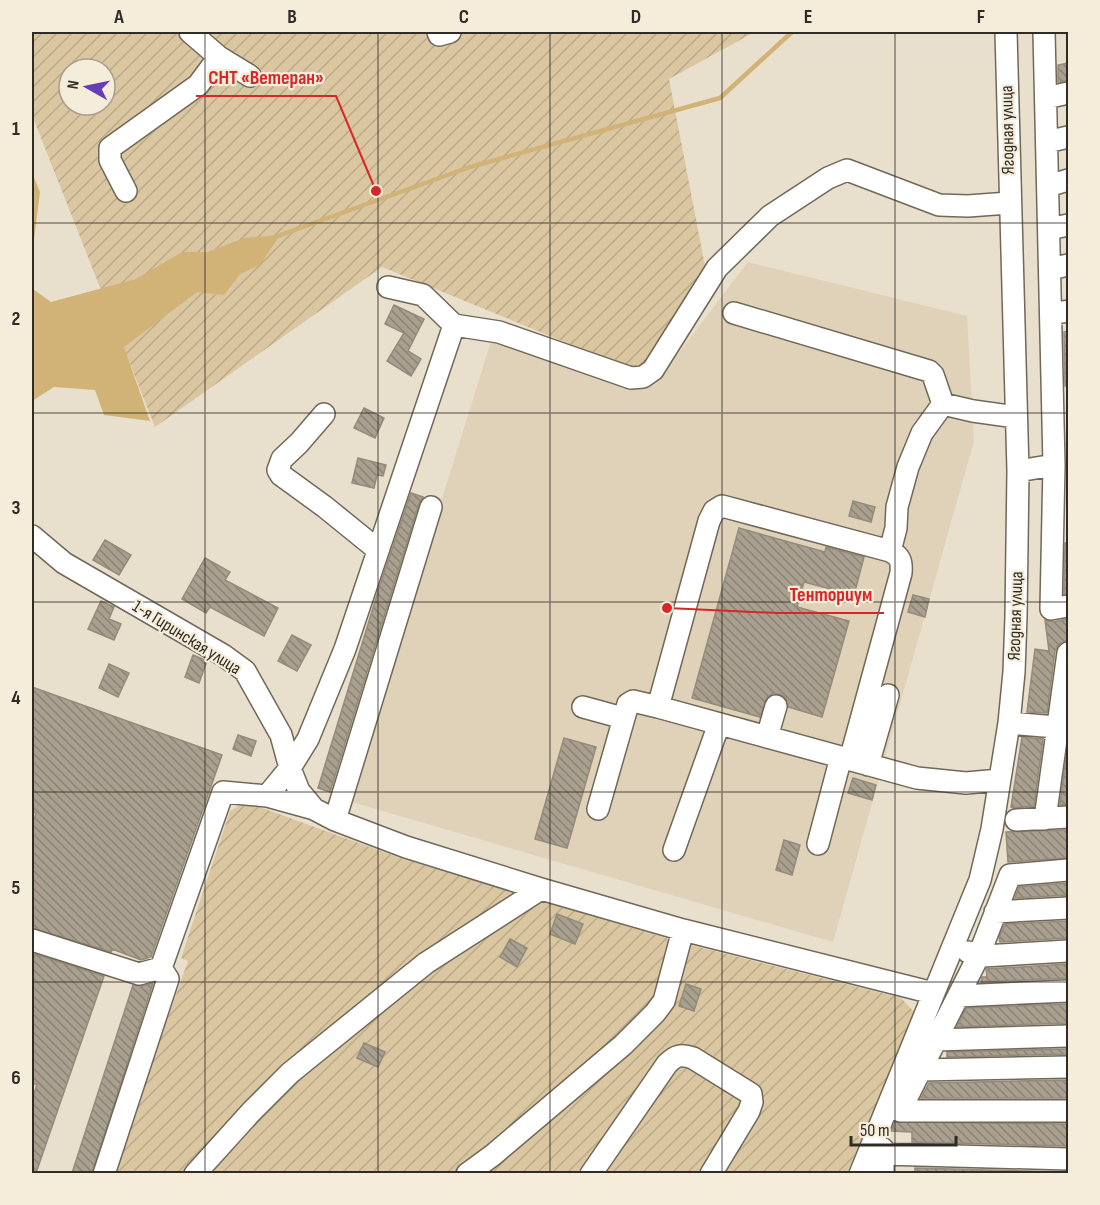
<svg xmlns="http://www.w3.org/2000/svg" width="1100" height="1205" font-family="'Sofia Sans Condensed',sans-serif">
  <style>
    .built { fill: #e0d2b9 }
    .garden { fill: url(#garden-furrows); fill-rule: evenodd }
    .water { fill: #d1b377 }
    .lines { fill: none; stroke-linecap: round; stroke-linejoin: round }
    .stream { stroke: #d1b377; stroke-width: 4.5 }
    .building { fill: url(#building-back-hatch); stroke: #948b7a; stroke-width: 1.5 }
    .minor-casing { stroke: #706858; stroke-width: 24 }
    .minor { stroke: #fff; stroke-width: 21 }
    .grid { fill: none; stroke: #2f2c25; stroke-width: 1.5; stroke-opacity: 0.55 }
    .labels { text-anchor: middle; stroke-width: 4.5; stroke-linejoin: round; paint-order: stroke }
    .street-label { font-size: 18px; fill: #2f2c25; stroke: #f6ecda }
    .leader { fill: none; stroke: #d62828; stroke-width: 2 }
    .callout-dot { fill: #d62828; stroke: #f6ecda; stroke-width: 2 }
    .callout-label { font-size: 20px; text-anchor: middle; font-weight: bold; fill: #d62828; stroke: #f6ecda; stroke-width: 4.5; stroke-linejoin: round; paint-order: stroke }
    .neatline { fill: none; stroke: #2f2c25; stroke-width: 2 }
    .grid-label { font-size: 20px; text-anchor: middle; font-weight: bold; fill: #2f2c25 }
  </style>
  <defs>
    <pattern id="garden-furrows" width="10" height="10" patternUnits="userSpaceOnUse" patternTransform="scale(1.5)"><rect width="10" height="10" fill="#dac6a0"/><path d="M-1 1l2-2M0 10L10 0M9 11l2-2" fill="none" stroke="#bbaa8a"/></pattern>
    <pattern id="building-back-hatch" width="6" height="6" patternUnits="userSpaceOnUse" patternTransform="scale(1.5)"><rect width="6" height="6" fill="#aaa08f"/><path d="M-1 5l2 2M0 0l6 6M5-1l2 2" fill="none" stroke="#8b8375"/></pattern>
  </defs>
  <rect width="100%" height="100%" fill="#e9dfcd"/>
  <path class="built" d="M 748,262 L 967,316 L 974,441 L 833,942 L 348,801 L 492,338 L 631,387 L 658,380 Z"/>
  <path class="garden" d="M 32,32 L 750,32 L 751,34 L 669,79 L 705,266 L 640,373 L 382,267 L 155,427 L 32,115 ZM 69,69 L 105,69 L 105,105 L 69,105 Z
    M 246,802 L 400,858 L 679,942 L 901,998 L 916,1014 L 847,1173 L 112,1174 L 188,961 L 181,958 L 230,811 Z"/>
  <path class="water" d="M 32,173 L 40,192 L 32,255 Z
    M 280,235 L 260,265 L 240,274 L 224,295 L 197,292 L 124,347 L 150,421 L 104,415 L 95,390 L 54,387 L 32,401 L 32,281 L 33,289 L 51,302 L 136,279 L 182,252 L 208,252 L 244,238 Z"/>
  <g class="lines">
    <path class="stream" d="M 275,237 L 470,167 L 720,98 L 792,32"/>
  </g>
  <path class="building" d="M 1068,63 L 1068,81 L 1058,82 L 1058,65 Z
    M 394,305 L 424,319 L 408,351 L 421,359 L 411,376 L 387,361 L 404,333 L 385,324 Z
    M 1068,331 L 1068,385 L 1065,386 L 1064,332 Z
    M 364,408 L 384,418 L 375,438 L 354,428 Z
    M 358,458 L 386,465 L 383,476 L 377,475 L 374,488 L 352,483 Z
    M 411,493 L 423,497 L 419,503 L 330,792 L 318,788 L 380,585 Z
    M 853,501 L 875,507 L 871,522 L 849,516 Z
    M 739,528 L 825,552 L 826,547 L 864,557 L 854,595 L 804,582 L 797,607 L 849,621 L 822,717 L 788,707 L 786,698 L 779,694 L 772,694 L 767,697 L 760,717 L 692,698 Z
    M 105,540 L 131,555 L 119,575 L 93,560 Z
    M 1068,542 L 1068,594 L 1064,594 L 1065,543 Z
    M 205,558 L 230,572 L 225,580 L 278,608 L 264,636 L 210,607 L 206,613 L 182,599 Z
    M 913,595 L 929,599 L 925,617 L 908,612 Z
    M 101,601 L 114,607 L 109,619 L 121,624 L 114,640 L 88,629 Z
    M 1068,619 L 1068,640 L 1058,645 L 1055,651 L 1047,713 L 1027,712 L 1035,649 L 1049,651 L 1045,620 L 1053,622 Z
    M 292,635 L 311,645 L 297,671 L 278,661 Z
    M 193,655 L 207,661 L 199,683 L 185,677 Z
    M 109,664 L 129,673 L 118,697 L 99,688 Z
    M 32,687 L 222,755 L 151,957 L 141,960 L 112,949 L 111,952 L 32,928 L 32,826 L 36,813 L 32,812 Z
    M 238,735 L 256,741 L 251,756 L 233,749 Z
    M 1022,737 L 1043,739 L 1034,806 L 1014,808 L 1011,807 Z
    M 564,738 L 596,747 L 567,848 L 535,839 Z
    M 1068,742 L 1068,804 L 1060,805 Z
    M 853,778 L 876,785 L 872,800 L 848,793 Z
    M 1068,830 L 1068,858 L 1008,862 L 1006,832 Z
    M 784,840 L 800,845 L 792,875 L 776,870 Z
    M 1068,883 L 1068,895 L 1015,898 L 1019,887 Z
    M 557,914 L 583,924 L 575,944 L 550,934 Z
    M 1068,921 L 1068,938 L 1000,942 L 999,937 L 1005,924 Z
    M 510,939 L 527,948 L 517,967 L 500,957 Z
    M 35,954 L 104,976 L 36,1173 L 32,1173 L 32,1101 L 37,1084 L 32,1084 L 32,965 Z
    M 1068,964 L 1068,978 L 981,982 L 982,977 L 987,977 L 986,969 Z
    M 153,983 L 92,1173 L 72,1173 L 133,985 L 142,986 Z
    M 686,984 L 701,989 L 694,1011 L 679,1006 Z
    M 1068,1004 L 1068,1023 L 957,1027 L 966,1008 Z
    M 364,1043 L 385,1052 L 378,1067 L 357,1058 Z
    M 1068,1049 L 1068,1054 L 947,1057 L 947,1052 Z
    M 1068,1080 L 1068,1098 L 921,1098 L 929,1083 Z
    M 895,1122 L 1068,1124 L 1068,1146 L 912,1142 L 912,1132 L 891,1131 Z
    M 915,1168 L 1068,1172 L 1068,1173 L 915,1173 Z"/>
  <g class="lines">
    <defs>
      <path id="minor" d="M 190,32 L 219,57 L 250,76
        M 438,32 L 439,35 L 450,32
        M 1044,32 L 1054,465 L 1051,609 L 1068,606
        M 1046,98 L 1068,93
        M 1047,142 L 1068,137
        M 1048,186 L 1068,180
        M 126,191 L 110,160 L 110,148 L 198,85 L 219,57
        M 1049,229 L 1068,225
        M 1050,269 L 1068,265
        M 734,313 L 929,371 L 933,375 L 943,404
        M 1051,314 L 1068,311
        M 454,325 L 499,332 L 631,378 L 643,377 L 653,370 L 717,268 L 770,216 L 828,178 L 847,170 L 939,205 L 968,206 L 1009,203
        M 324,414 L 299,443 L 282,459 L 278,470 L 281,475 L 325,507 L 378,550
        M 1018,471 L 1054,465
        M 32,536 L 64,563 L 223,655 L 245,671 L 281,735 L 290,768 L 299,791 L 314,809
        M 890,551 L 896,528 L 897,507 L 908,467 L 922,433 L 943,404 L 973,411 L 1016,417
        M 583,707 L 623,718
        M 1009,723 L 1068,728
        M 767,737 L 776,706
        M 850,760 L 901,573 C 902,561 900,556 890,551 L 722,506 L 714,511 L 709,521 L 658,707 L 917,778 L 966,783 L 1000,780
        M 868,765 L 888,695
        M 267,796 L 290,768 L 308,739 L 345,649 L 454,325 L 423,295 L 388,287
        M 598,809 L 628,704 L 633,701 L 658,707
        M 1045,819 L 1068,653
        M 335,820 L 431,507
        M 1016,820 L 1068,817
        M 818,844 L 841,757
        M 674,850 L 719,724
        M 1068,870 L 1010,875 L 979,955 L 900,1111 L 1068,1111
        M 995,912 L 1068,908
        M 32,940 L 139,974 L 161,968 L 223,792 L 267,796 L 314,809 L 335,820 L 406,847 L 541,889 L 683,930 L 933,993
        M 968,952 L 983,956 L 1068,951
        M 958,996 L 1068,991
        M 936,1040 L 1068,1036
        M 921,1070 L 1068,1067
        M 876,1144 L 883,1149 L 883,1174
        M 883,1154 L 1068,1159
        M 104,1174 L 168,979 L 161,968
        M 195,1174 L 251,1112 L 290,1073 L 426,963 L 541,889
        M 467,1174 L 493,1155 L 623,1045 L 655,1013 L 664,1001 L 683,930
        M 591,1174 L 667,1064 C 676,1055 681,1054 693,1058 L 751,1094 L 752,1102 L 749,1111 L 711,1174
        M 860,1174 L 980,880 L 992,829 L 1009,723 L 1014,672 L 1016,616 L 1018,471 L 1006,32"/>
    </defs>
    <use href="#minor" class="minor-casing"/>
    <use href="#minor" class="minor"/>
  </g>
  <path class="grid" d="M 205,32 L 205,1174M 378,32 L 378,1174M 550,32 L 550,1174M 722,32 L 722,1174M 895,32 L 895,1174M 32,223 L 1068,223M 32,413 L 1068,413M 32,602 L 1068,602M 32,792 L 1068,792M 32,982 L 1068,982"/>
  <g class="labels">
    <g class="street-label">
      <text transform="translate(1007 130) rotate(-91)" y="6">Ягодная улица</text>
      <text transform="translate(1015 616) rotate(-88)" y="6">Ягодная улица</text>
      <text transform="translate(187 637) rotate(32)" y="6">1-я Гиринская улица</text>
    </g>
  </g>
  <path class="leader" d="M376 191L336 96H196M667 608L777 613H884"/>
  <g class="callout-dot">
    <circle cx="376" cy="191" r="6"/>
    <circle cx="667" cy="608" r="6"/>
  </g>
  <g class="callout-label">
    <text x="266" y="84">СНТ «Ветеран»</text>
    <text x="831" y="601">Тенториум</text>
  </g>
  <rect width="1100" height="1205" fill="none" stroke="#f6ecda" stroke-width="66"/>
  <g transform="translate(87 87) rotate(279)"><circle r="28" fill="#f6ecda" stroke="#a69f92" stroke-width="1.5"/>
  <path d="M0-4.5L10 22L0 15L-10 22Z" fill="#653eb6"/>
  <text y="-9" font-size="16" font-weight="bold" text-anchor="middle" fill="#2f2c25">N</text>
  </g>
  <path d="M851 1136v9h105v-9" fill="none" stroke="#2f2c25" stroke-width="3"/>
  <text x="860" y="1136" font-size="18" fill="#2f2c25" stroke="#f6ecda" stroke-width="4.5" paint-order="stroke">50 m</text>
  <rect x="33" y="33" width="1034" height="1139" class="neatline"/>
  <g class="grid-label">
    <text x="119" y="23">A</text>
    <text x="292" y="23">B</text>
    <text x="464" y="23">C</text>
    <text x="636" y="23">D</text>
    <text x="808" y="23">E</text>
    <text x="981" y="23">F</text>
    <text x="16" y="135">1</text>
    <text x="16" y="325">2</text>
    <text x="16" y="514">3</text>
    <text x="16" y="704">4</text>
    <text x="16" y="894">5</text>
    <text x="16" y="1084">6</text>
  </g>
</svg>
